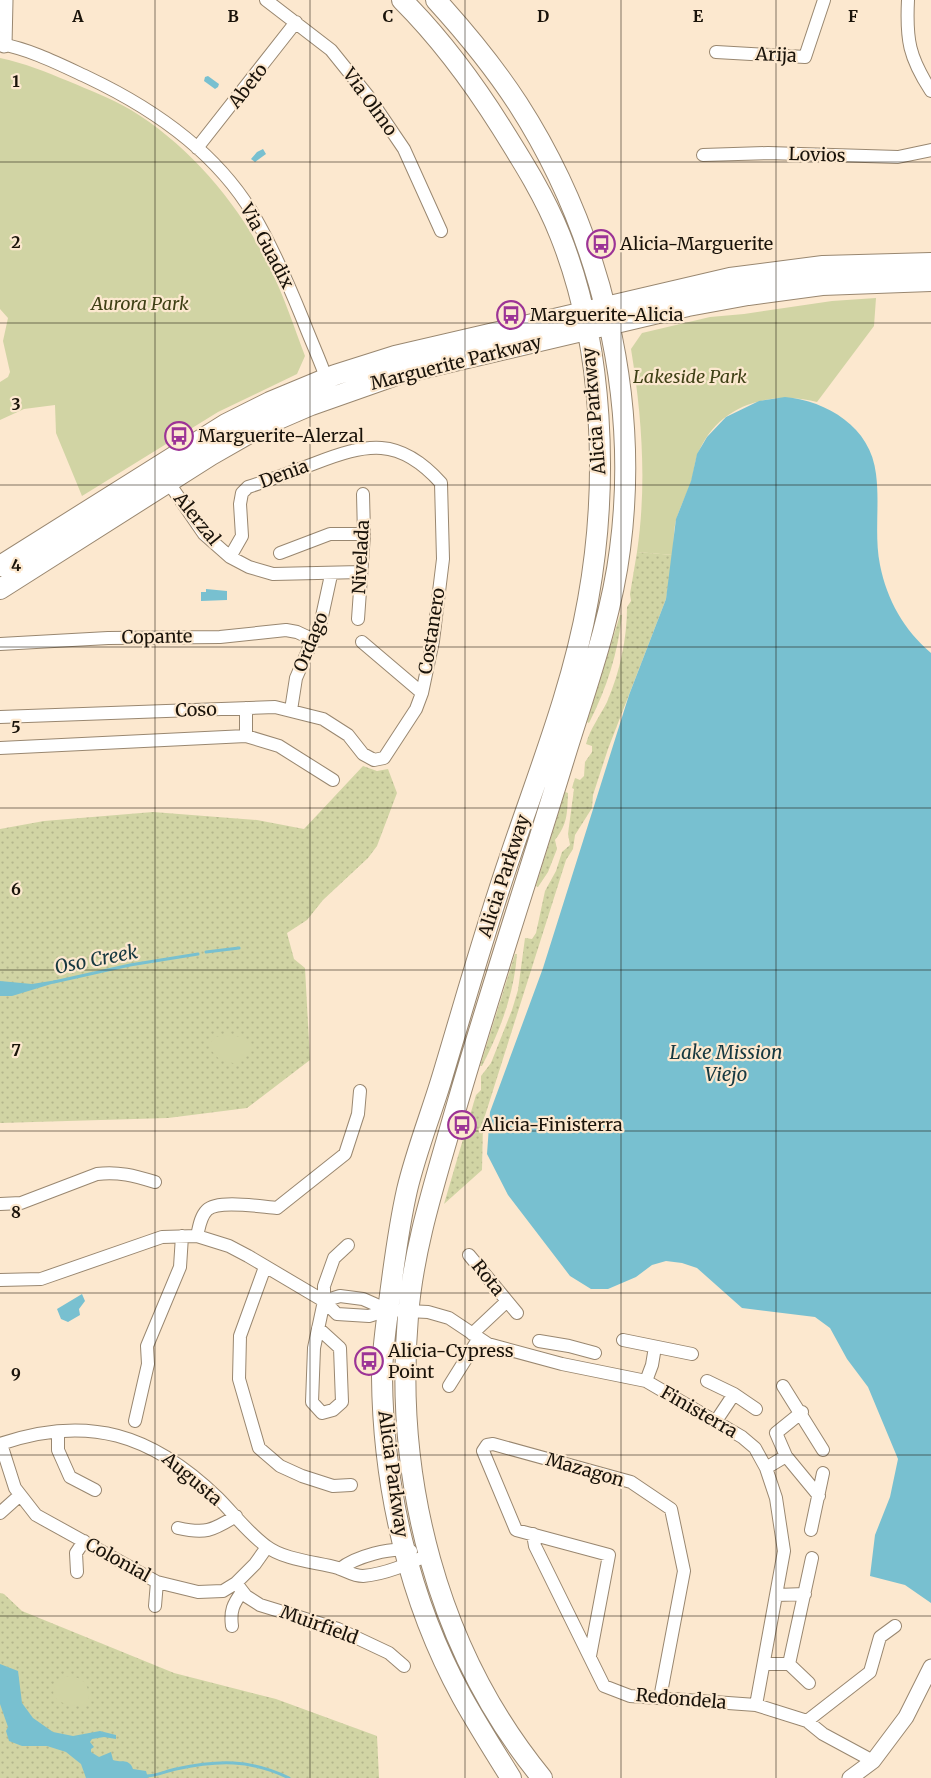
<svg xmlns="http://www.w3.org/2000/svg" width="931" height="1778" font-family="Merriweather,serif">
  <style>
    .grass { fill: url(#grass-dots) }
    .park { fill: #d1d4a4 }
    .water { fill: #78c0d0 }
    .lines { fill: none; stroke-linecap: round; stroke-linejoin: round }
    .stream { stroke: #78c0d0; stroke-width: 3 }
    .minor-casing { stroke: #998770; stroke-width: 14 }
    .tertiary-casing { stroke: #998770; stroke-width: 17 }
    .primary-casing { stroke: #998770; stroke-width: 22 }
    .minor { stroke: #fff; stroke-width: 12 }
    .tertiary { stroke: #fff; stroke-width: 15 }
    .primary { stroke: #fff; stroke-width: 20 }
    .grid { fill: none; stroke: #1a130a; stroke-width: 1; stroke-opacity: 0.55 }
    .labels { text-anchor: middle; stroke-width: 4.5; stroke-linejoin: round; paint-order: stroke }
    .street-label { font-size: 18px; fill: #1a130a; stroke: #fce8cf }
    .poi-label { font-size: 18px; fill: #1a130a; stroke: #fce8cf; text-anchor: start }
    .park-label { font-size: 18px; font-style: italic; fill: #3f4015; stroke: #fce8cf }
    .water-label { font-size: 19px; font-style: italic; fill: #163840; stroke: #fce8cf }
    .grid-label { font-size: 16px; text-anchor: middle; font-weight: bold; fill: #1a130a; stroke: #fce8cf; stroke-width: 4.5; stroke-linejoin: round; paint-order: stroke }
  </style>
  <defs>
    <pattern id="grass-dots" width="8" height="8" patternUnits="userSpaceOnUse" patternTransform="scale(1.25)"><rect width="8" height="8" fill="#d1d4a4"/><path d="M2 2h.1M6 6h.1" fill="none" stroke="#b3b58c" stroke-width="1.8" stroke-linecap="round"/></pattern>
  </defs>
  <rect width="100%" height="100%" fill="#fce8cf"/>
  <path class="grass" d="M 637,552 L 673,555 L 666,599 L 608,749 L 593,795 L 592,808 L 575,835 L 573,849 L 566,860 L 483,1122 L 482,1170 L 444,1204 L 476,1095 L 481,1090 L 481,1076 L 491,1063 L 512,1010 L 518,990 L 525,938 L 532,939 L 536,933 L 545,891 L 556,871 L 562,852 L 570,845 L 568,834 L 574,789 L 572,788 L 575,778 L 580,780 L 584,776 L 585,762 L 592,752 L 592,746 L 586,744 C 590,729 600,716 607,702 C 620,672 627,639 627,607 L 631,601 L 630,594 Z
    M 620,615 L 622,615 C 618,652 607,688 589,723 L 587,722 Z
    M 363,766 L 377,771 L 388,769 L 397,793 L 377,846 L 368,858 L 323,900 L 307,920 L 287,933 L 294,959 L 305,968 L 310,1060 L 247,1108 L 168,1118 L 0,1123 L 0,829 L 44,821 L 153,812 L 257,820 L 304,829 Z
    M 565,792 L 568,793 C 567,814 568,823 555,840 L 557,849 L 548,872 L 538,887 L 536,886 Z
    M 515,954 L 517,954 C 514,994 500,1031 482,1066 L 480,1066 Z
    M 0,1593 L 4,1594 L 22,1611 L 174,1673 L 276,1699 L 377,1736 L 379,1778 L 0,1778 Z"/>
  <path class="park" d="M 0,58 C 24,63 46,72 68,81 C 89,90 111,98 131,110 C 190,146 240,205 270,268 C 284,296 294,327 305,356 L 297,374 L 218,412 L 82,496 L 56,433 L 55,405 L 24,409 L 0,420 L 0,382 L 8,377 L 10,372 L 3,341 L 8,318 L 0,309 Z
    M 876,298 L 874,326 L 817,402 C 769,390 716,405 697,456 C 694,464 694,473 691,482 C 687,494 681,505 677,517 C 673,528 674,543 673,555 L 637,552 C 647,484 642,416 631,349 L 642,333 L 710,317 L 744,314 L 832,301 Z
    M 230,1035 L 244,1038 L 250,1047 L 247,1056 L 237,1064 L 220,1060 L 211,1050 L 211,1042 L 216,1037 Z
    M 70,1676 C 83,1678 89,1684 89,1698 L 86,1704 C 76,1708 61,1705 54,1696 C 51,1686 60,1677 70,1676 Z"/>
  <path class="water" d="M 208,76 L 219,84 L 218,87 L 215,89 L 204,81 L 205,77 Z
    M 263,149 L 266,154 L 255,162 L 251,159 L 257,152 Z
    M 785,397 C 827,401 871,427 876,474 C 880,504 874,535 880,565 C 887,600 904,630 931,653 L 931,1603 L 905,1585 L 870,1576 L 875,1535 L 890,1497 L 898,1459 L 868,1387 L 847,1359 L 830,1328 L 815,1317 L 742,1308 L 697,1268 L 682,1263 L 666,1261 L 652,1265 L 636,1277 L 608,1289 L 591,1289 L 570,1276 L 508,1195 L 487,1154 L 490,1112 L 543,968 L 629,695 L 666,599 L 676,519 L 691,481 L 697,454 L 707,437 L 726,417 L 759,401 Z
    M 206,589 L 227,591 L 227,600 L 201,601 L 201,592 L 206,592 Z
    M 57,980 L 58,982 L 12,996 L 0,996 L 0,981 L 32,984 Z
    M 82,1294 L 85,1301 L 79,1309 L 80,1315 L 68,1322 L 61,1319 L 57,1309 Z
    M 0,1664 L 18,1671 L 22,1703 L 33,1718 L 53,1732 L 73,1736 L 100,1731 L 116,1735 L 116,1739 L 104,1737 L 92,1739 L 90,1742 L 94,1747 L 91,1749 L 91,1752 L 99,1757 L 111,1752 L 113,1760 C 122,1763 129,1758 133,1769 L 146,1771 L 148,1778 L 86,1778 L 81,1764 L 66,1752 L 47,1746 L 22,1746 L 9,1741 L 6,1731 L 8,1727 L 0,1704 Z"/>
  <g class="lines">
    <path class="stream" d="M 206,952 L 239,948
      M 54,982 L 130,965 L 198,954
      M 146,1776 C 156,1776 166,1771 176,1769 C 218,1760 250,1759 289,1778"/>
    <defs>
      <path id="minor" d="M 266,0 L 331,50 L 368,96 L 404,149 L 441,231
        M 908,0 C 906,40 909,57 931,91
        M 0,44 C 30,49 61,65 89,78 C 152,108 216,152 253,214 C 273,248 288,283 303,320 C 311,341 321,362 328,383
        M 716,52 L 805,57 L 824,0
        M 197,148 L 296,22
        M 703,155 L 768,153 L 898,157 L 931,150
        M 164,476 L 204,534 L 230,557 L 249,567 L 273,574 L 361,572
        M 280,553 L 330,534 L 364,534
        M 358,619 L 364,534 L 363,494
        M 362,642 L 422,693
        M 0,644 L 108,638 L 220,637 L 286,630 L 297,632 L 312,639
        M 246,708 L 246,736
        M 291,710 L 296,678 L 321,621 L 331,575
        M 0,717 L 275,707 L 323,719 L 348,735 L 363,754 L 374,760 L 384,758 L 416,709 L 422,693 L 433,641 L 443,559 L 441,483 C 399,436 367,443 313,464 C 292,472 270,480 248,487 L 242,493 L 240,504 L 242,536 L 230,557
        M 0,748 L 246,736 L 279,746 L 333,780
        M 0,1204 L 21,1203 L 97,1174 C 118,1171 135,1176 155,1182
        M 197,1236 C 199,1228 200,1217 207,1210 C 218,1199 262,1207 277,1208 L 345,1154 L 358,1114 L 360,1091
        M 469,1255 L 517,1313
        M 265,1267 L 240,1336 L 239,1379 L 259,1448 L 280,1466 L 302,1476 L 333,1486 L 351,1485
        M 0,1280 L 41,1279 L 162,1237 L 197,1236 L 229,1246 L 248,1256 L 324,1301 L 337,1314 L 369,1316 L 388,1310
        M 324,1301 L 340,1296 L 363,1299 L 388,1310 L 428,1312 L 449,1318 L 488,1344 L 562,1364 L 646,1381 L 742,1437 L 755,1448 L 766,1468 L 776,1498 L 784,1551 L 756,1705
        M 318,1328 L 340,1348 L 342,1402 L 333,1410 L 322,1413 L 312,1402 L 314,1348 L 324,1301 L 324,1286 L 334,1258 L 348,1245
        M 472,1334 L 507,1301
        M 623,1340 L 692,1354
        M 539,1341 L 569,1346 L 595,1353
        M 646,1381 L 652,1365 L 655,1347
        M 707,1381 L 734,1394 L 756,1409
        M 449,1386 L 479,1338
        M 783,1386 L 823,1450
        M 135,1421 L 148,1364 L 147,1346 L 180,1267 L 182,1236
        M 716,1421 L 734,1394
        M 58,1432 L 58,1450 L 70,1477 L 95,1490
        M 0,1444 C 88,1414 152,1434 218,1498 C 233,1513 248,1533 266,1546 C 284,1560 316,1562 338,1568 C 347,1571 353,1576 363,1576 C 386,1574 408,1564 428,1555
        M 1,1444 L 15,1488 L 36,1515 L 157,1582 L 198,1592 L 223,1591 L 236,1583 L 255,1564 L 267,1547
        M 786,1456 L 819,1496
        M 766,1468 L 786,1456 L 776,1433 L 802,1412
        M 0,1513 L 19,1496
        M 178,1528 C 205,1534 212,1531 236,1516
        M 811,1530 L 823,1473
        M 533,1534 L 535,1546 L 604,1686 L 630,1696 L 756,1705 L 807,1721 L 823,1734 L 873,1761
        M 340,1569 C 355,1557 392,1546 411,1551
        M 77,1572 L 76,1553 L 84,1541
        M 236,1583 L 246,1596 L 260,1605 L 338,1629 L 389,1653 L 404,1666
        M 777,1595 L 805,1594
        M 155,1606 L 157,1582
        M 232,1626 C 230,1611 233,1604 242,1592
        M 590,1656 L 609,1555 L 516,1530 L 483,1451 L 487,1445 L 493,1444 L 631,1482 L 671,1509 L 684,1571 L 660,1698
        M 764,1664 L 789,1664
        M 809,1683 L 789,1664 L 812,1558
        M 807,1721 L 870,1672 L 880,1637 L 895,1626"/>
      <path id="tertiary" d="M 4,45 L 5,0
        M 850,1778 L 873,1761 L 906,1717 L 931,1667"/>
      <path id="primary" d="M 402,0 C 440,38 472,81 501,127 C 523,162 545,197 560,235 C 604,345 609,484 588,600 C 573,686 539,771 511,854 C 485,929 464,1005 441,1081 C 430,1117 416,1152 407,1190 C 398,1230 393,1270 388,1311 C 385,1333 382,1355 382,1377 C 383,1487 409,1600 462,1697 C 477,1724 494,1751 511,1778
        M 436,0 C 466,33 494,67 518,104 C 601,233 640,396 620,549 C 611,621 585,690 564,759 C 527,880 487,1000 452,1122 C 434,1185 413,1250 408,1316 C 394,1479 437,1650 542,1778
        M 0,566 L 226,424 L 270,402 L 335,375 L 395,356 L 730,278 L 823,266 L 931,263
        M 0,589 L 211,455 L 260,427 L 311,405 L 399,374 L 688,306 L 748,295 L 822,285 L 931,281"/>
    </defs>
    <use href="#minor" class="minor-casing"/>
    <use href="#tertiary" class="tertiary-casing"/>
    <use href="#primary" class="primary-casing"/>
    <use href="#minor" class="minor"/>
    <use href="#tertiary" class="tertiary"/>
    <use href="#primary" class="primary"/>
  </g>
  <path class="grid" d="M 155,0 L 155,1778M 310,0 L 310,1778M 465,0 L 465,1778M 621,0 L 621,1778M 776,0 L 776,1778M 0,162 L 931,162M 0,323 L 931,323M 0,485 L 931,485M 0,647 L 931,647M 0,808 L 931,808M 0,970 L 931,970M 0,1131 L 931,1131M 0,1293 L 931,1293M 0,1455 L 931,1455M 0,1616 L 931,1616"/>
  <defs>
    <symbol id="bus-ring" viewBox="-11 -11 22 22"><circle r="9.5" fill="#fce8cf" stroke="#9c3396" stroke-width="1.5"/><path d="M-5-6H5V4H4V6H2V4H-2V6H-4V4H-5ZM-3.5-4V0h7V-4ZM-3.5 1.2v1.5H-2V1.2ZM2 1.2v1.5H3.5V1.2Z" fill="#9c3396"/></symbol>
  </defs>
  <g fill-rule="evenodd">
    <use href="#bus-ring" x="585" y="228" width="32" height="32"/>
    <use href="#bus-ring" x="495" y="299" width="32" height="32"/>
    <use href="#bus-ring" x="163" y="420" width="32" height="32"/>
    <use href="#bus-ring" x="446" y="1109" width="32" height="32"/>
    <use href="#bus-ring" x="353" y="1345" width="32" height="32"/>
  </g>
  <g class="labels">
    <g class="street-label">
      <text transform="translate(776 55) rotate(3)" y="6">Arija</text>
      <text transform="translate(248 86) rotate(-52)" y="6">Abeto</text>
      <text transform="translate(370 102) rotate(54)" y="6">Via Olmo</text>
      <text transform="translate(817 155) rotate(2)" y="6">Lovios</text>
      <text transform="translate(267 246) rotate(62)" y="6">Via Guadix</text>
      <text transform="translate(456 363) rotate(-14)" y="6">Marguerite Parkway</text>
      <text transform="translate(594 411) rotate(-95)" y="6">Alicia Parkway</text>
      <text transform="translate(284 474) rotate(-20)" y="6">Denia</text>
      <text transform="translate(197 519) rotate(51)" y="6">Alerzal</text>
      <text transform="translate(361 557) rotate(-87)" y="6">Nivelada</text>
      <text transform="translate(432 631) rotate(-81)" y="6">Costanero</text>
      <text transform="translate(157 637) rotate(-1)" y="6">Copante</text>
      <text transform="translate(311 642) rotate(-68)" y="6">Ordago</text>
      <text transform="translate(196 710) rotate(-2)" y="6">Coso</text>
      <text transform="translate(504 876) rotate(-72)" y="6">Alicia Parkway</text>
      <text transform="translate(488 1278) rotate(51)" y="6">Rota</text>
      <text transform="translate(699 1412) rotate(30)" y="6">Finisterra</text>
      <text transform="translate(585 1470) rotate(16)" y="6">Mazagon</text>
      <text transform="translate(393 1474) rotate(82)" y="6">Alicia Parkway</text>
      <text transform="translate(192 1479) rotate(40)" y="6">Augusta</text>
      <text transform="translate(118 1560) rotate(29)" y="6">Colonial</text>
      <text transform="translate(319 1625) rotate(20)" y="6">Muirfield</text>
      <text transform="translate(681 1699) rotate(5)" y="6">Redondela</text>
    </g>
    <g class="poi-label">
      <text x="620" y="250">Alicia-Marguerite</text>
      <text x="530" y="321">Marguerite-Alicia</text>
      <text x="198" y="442">Marguerite-Alerzal</text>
      <text x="481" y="1131">Alicia-Finisterra</text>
      <text x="388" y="1357">Alicia-Cypress<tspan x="388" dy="21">Point</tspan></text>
    </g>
    <g class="park-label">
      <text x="140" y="310">Aurora Park</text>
      <text x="690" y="383">Lakeside Park</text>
    </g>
    <g class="water-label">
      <text transform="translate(96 959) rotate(-11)" y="7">Oso Creek</text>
      <text x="726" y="1059">Lake Mission<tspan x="726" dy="22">Viejo</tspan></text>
    </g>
  </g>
  <g class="grid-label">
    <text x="78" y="22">A</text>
    <text x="233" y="22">B</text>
    <text x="388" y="22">C</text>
    <text x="543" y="22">D</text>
    <text x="698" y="22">E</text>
    <text x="853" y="22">F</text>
    <text x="16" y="87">1</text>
    <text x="16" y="248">2</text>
    <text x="16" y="410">3</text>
    <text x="16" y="571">4</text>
    <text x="16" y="733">5</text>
    <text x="16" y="895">6</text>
    <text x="16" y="1056">7</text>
    <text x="16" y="1218">8</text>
    <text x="16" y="1380">9</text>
  </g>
</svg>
